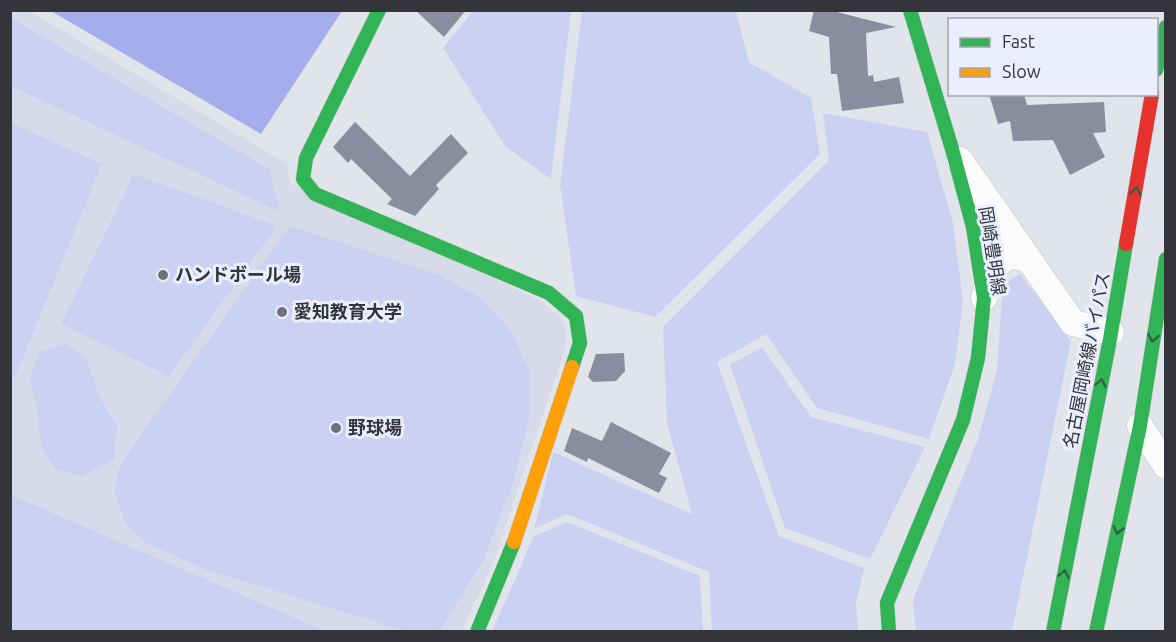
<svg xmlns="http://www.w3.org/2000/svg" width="1176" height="642" font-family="Ubuntu,'Noto Sans JP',sans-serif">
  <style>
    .built { fill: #d7dae9 }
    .green { fill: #cbd1f2 }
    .water { fill: #a5aeec }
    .building { fill: #8b8c9e }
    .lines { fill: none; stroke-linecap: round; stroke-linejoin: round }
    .street-casing { stroke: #c1c2c8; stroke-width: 27 }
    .fast-casing { stroke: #c1c2c8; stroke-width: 15 }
    .slow-casing { stroke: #c1c2c8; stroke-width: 15 }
    .jam-casing { stroke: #c1c2c8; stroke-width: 15 }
    .street { stroke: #fbfbfc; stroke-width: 26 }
    .fast { stroke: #30b455; stroke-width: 14 }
    .slow { stroke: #ff9f0a; stroke-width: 14 }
    .jam { stroke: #e5322d; stroke-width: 14 }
    .oneway { stroke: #336144 }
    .poi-dot { fill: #717279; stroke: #ebeefe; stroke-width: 2 }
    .labels { text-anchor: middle; stroke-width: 6; stroke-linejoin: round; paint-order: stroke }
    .street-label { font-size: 18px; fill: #34353b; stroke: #ebeefe }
    .poi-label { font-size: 18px; font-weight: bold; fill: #34353b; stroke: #ebeefe; text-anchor: start }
  </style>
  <rect width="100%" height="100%" fill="#e2e4ec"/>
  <path class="built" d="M 10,11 L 29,11 L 287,164 L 290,183 L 543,302 L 565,323 L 566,346 L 495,558 L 462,631 L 11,631 Z"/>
  <path class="green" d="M 473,11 L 571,11 L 551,179 L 505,146 L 443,48 Z
    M 582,11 L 736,11 L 749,62 L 811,98 L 820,154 L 655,317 L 576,296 L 560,185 Z
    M 11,18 L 269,169 L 280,212 L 11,86 Z
    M 823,113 L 927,132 L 953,223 L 963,301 L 955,364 L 929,439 L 817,408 L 766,334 L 717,362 L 779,536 L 864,568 L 856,603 L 858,631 L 712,631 L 709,572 L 567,514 L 534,529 L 553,452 L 692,514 L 667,423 L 663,327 L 829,160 Z
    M 11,123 L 102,164 L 15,377 L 10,374 Z
    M 134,174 L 277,226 L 169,376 L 61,324 Z
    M 290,226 L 439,275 L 481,298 L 512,332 L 529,372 L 530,414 L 513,483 L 482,563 L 439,631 L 406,631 L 207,570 L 146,543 L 127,526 L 115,494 L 118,471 L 135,443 Z
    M 1020,274 L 1071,341 L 1012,631 L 916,631 L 913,600 L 978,439 L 997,370 L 1003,284 Z
    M 67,344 L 86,358 L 99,396 L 117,426 L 114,459 L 82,476 L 55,469 L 41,445 L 37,408 L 30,377 L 39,352 Z
    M 762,347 L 811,417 L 925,447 L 870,559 L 785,528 L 730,365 Z
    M 10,495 L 11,495 L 325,631 L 11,631 Z
    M 567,522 L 700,576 L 703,631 L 492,632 L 534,536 Z"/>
  <path class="water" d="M 51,11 L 342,11 L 261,134 Z"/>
  <path class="building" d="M 415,10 L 466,10 L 444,37 Z
    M 814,10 L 829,10 L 896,27 L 866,33 L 868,76 L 873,75 L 874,82 L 899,77 L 904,103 L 842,111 L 837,74 L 831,74 L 829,37 L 809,31 Z
    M 989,94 L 1024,94 L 1027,105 L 1104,102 L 1106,132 L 1093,133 L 1105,157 L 1070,175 L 1053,140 L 1013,141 L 1010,121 L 998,124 Z
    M 355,122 L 410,176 L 451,134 L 468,153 L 436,185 L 439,189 L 415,216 L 387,204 L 392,199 L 351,159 L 348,163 L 333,147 Z
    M 624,353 L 625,371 L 616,381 L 593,382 L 588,377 L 596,354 Z
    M 611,422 L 671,453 L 659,474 L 667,478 L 659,493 L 588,458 L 587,462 L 564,451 L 572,428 L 602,441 Z"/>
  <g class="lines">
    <defs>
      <path id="street" d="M 960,160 L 1073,323 L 1111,332
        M 984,298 L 994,267 L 1009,255 L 1028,259
        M 1140,426 L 1166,466"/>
      <path id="fast" d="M 379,10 L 306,158 L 303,179 L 315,194 L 549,293 L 576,316 L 580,343 L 572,367
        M 1156,70 L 1166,27
        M 477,632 L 514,542
        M 889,632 L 887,603 L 963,420 L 978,358 L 984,298 L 973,227 L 952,149 L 910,10
        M 1053,632 L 1110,339 L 1126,244
        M 1096,632 L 1140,426 L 1166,259"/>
      <path id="slow" d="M 514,542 L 572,367"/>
      <path id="jam" d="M 1126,244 L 1152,94"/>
    </defs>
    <use href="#street" class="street-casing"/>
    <use href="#fast" class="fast-casing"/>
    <use href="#slow" class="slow-casing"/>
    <use href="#jam" class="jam-casing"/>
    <use href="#street" class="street"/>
    <use href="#fast" class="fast"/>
    <use href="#slow" class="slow"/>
    <use href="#jam" class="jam"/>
  </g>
  <defs><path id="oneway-chevron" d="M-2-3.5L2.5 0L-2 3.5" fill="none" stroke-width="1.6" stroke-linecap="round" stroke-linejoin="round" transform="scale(1.5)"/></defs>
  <g class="oneway">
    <use href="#oneway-chevron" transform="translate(1136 191) rotate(-80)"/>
    <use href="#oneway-chevron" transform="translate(1153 338) rotate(99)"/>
    <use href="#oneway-chevron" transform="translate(1101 383) rotate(-79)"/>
    <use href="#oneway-chevron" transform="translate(1118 530) rotate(102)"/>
    <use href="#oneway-chevron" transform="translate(1064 574) rotate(-79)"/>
  </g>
  <g class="poi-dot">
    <circle cx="163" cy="275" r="6"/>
    <circle cx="282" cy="312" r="6"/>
    <circle cx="336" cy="428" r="6"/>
  </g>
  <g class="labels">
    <g class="street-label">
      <text transform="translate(992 251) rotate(81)" y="6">岡崎豊明線</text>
      <text transform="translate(1087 360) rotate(-79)" y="6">名古屋岡崎線バイパス</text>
    </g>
    <g class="poi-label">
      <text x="175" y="281">ハンドボール場</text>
      <text x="294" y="318">愛知教育大学</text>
      <text x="348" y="434">野球場</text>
    </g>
  </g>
  <rect width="1176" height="642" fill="none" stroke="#34353b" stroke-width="24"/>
  <rect x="948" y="18" width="210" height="78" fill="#ebeefe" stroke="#a2a4b0" stroke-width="1.5"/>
  <rect x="960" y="38" width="30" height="9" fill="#30b455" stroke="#a2a4b0" stroke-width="1.5"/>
  <text x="1002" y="48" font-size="18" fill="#34353b">Fast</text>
  <rect x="960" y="68" width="30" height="9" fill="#ff9f0a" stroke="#a2a4b0" stroke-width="1.5"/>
  <text x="1002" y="78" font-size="18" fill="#34353b">Slow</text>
</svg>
